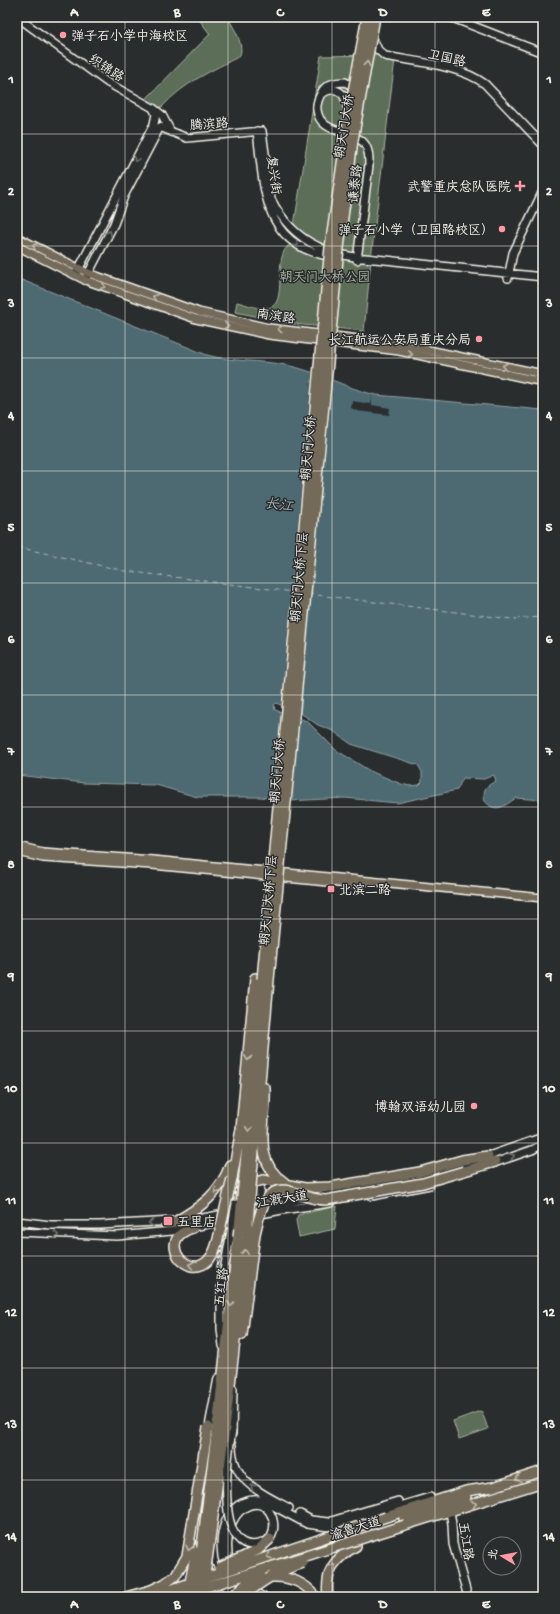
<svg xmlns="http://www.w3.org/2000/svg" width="560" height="1614" font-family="'Gochi Hand','LXGW WenKai TC',sans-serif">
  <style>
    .green { fill: #5b6e58; stroke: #a8b0a0 }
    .water { fill: #4e6a73; stroke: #90a0a2; fill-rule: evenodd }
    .pier { fill: #2a2d2e }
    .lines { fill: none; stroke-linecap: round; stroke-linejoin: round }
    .ferry { stroke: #a9b4b3; stroke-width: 1; stroke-dasharray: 5 4; stroke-linecap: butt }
    .secondary-tunnel { stroke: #484a4a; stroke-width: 7; stroke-dasharray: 7 3.5; stroke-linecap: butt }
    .secondary-casing { stroke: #f4f1e8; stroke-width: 10 }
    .primary-casing { stroke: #f4f1e8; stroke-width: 10 }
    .highway-casing { stroke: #f4f1e8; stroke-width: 12 }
    .secondary { stroke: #2a2d2e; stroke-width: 7 }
    .primary { stroke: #736b5a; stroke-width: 7 }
    .highway { stroke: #736b5a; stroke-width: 9 }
    .rail-casing { stroke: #f4f1e8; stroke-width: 2.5 }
    .rail { stroke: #2a2d2e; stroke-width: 1; stroke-dasharray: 3; stroke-linecap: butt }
    .secondary-bridge-casing { stroke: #f4f1e8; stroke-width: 10; stroke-linecap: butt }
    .highway-bridge-casing { stroke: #f4f1e8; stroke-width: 12; stroke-linecap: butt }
    .secondary-bridge { stroke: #2a2d2e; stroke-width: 7 }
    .highway-bridge { stroke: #736b5a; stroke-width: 9 }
    .oneway { stroke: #c0bbaf }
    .oneway2 { stroke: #71726f }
    .grid { fill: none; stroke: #f4f1e8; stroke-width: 1; stroke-opacity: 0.55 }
    .poi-dot { fill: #ff9aa2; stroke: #2a2d2e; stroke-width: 1.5 }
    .labels { text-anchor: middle; stroke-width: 3; stroke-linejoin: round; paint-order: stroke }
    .poi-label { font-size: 13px; fill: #f4f1e8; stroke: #2a2d2e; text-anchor: end }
    .street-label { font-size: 13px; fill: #f4f1e8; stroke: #2a2d2e }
    .park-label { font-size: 13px; fill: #afb6a7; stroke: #2a2d2e }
    .water-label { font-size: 14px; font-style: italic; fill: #a9b4b3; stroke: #2a2d2e }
    .neatline { fill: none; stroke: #f4f1e8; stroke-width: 1.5 }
    .grid-label { font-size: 13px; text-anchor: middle; font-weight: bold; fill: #f4f1e8 }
  </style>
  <rect width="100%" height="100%" fill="#2a2d2e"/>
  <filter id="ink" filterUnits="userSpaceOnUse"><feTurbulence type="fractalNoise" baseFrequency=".025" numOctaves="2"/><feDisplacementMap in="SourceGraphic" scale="8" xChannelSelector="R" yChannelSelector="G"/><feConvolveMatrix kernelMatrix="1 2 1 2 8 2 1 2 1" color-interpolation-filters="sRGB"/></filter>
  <g filter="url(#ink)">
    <path class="green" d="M 197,17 L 228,17 C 234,29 244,43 240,56 C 213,70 183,83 162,107 L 157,107 L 144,101 L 210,34 Z
      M 374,55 L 395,59 L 372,250 L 364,331 L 294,324 L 235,312 L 237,302 C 246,304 259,310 268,308 C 290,305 270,255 291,244 L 321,56 Z
      M 337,1206 L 335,1229 L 299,1237 L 296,1220 L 298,1215 Z
      M 480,1411 L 482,1412 L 488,1429 L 459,1439 L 453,1421 Z"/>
    <path class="water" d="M 17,278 L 207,355 C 232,362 259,360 286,365 C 317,371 345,388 376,395 L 543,410 L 543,800 L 516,798 C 505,805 496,815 484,800 C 484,787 485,787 496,781 L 494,775 L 484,779 L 463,778 L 457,790 L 397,803 L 345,798 L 288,801 L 261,797 L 197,797 L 156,785 L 84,783 L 17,775 ZM 276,703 L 302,714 L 318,725 L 333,731 L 351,744 L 418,765 L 422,772 L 422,782 L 419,785 L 410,786 L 401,784 L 370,771 L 336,750 L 307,721 L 275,710 L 274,705 Z"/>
    <path class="pier" d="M 312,370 L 333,378 L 300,715 L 281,707 Z
      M 372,394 L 372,405 L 390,408 L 389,415 L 357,411 L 351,408 L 352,401 L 371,404 Z
      M 281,711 L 300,717 L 292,802 L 272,800 Z"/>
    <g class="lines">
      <path class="ferry" d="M 17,547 L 125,571 L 294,592
        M 309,594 L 512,619 L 543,617"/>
      <path class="secondary-tunnel" d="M 259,1139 L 262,1173 L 268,1189"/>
      <defs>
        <path id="secondary" d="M 17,17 L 108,83 L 153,108 L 156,114 L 154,124 L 76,274
          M 450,17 L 543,53
          M 372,36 L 378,50 L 385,56 C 416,62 460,65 485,84 L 543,145
          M 356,88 L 345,82 C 337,82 328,83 323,90 C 319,97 316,103 317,110 C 320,134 350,129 363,142 C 369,148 369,157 369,165 L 357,260
          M 323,93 C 336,85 346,93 347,107
          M 153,108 L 162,115 L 171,132
          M 257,131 C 264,188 262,248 334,257
          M 508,278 L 513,253 L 543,191
          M 85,280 L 114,224 L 124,196 L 160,127 L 187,138 L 262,131 L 271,199 C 281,219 296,236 317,246 C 339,258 369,258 394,261 C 444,266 493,272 543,277
          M 491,1164 L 532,1150 L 543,1144
          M 268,1189 C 275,1197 282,1197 291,1198
          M 372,1196 L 430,1185
          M 17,1221 L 51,1225 L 100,1225 L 192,1220 L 422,1177 L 463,1165 L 543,1137
          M 17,1232 L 117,1236 L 172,1231 L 282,1210 L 330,1203
          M 223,1346 L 221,1329 L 221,1288 L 232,1225
          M 208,1432 L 218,1378
          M 232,1434 L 233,1389
          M 232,1445 C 232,1482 261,1493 289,1508
          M 450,1511 L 452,1524 L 453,1544 L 468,1597
          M 300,1514 L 311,1520 L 328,1522 L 398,1501
          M 200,1543 L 198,1528 L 204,1474
          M 207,1563 C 213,1578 225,1588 240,1594
          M 241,1592 C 210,1569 214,1494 262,1500 L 307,1524 L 329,1527 L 430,1497
          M 264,1597 C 256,1593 245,1589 238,1581 C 223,1563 223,1520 246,1507 C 266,1496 281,1521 270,1539"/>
        <path id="primary" d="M 17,237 L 88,273 L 199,312 L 269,328 L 400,344 L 543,374
          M 17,246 L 85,280 L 196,319 L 269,335 L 399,351 L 543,382
          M 17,846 L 43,852 L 153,860 L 543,898
          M 17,852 L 43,858 L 152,865 L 359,885"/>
        <path id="highway" d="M 265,1088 C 267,1120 251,1161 284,1182
          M 464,1171 L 495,1162
          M 252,1174 L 269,980
          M 244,1176 L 262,979
          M 232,1178 L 241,1129 L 255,978
          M 237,1196 L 245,1185 L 263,1180 L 305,1188 L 331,1187 L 420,1172 L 462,1160 L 488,1156
          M 173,1223 C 200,1208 220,1194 230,1165
          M 193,1228 C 189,1229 185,1231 182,1233 C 158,1251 203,1292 217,1243
          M 242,1335 L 255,1234
          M 217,1428 L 238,1237
          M 225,1429 L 247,1236
          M 386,1517 L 466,1491 L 493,1487 L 543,1471
          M 404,1519 L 466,1497
          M 405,1525 L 543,1482
          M 126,1597 L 151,1590
          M 328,1597 C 325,1570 334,1559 356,1546"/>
      </defs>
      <use href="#secondary" class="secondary-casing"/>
      <use href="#primary" class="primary-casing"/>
      <use href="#highway" class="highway-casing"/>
      <use href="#secondary" class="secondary"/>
      <use href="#primary" class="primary"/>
      <use href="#highway" class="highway"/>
      <defs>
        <path id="rail" d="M 268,980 L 339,238 L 351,144
          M 217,1268 L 238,1180"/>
      </defs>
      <use href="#rail" class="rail-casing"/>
      <use href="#rail" class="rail"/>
      <defs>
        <path id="secondary-bridge" d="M 232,1225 L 236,1204
          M 232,1430 C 228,1454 212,1564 265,1542"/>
        <path id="highway-bridge" d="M 262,979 L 330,247 L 351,102 L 367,17
          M 269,980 L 339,248 L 353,140 L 375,17
          M 255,1234 C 260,1214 264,1182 293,1192 C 305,1196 314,1200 326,1200 L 423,1183 L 464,1171
          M 247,1236 L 252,1174
          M 238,1237 L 244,1176
          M 217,1243 L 232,1178
          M 219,1568 L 258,1550 L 270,1539
          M 272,1577 C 289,1576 306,1583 316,1597
          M 197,1585 L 217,1428
          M 189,1587 L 196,1552
          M 151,1590 L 164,1584 L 175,1576 L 187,1556 L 208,1427
          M 233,1596 L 247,1583 L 261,1573
          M 149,1597 L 386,1517
          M 175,1597 L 405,1525
          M 202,1597 L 225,1429
          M 244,1597 C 260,1581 281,1570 303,1563"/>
      </defs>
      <use href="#secondary-bridge" class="secondary-bridge-casing"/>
      <use href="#highway-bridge" class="highway-bridge-casing"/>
      <use href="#secondary-bridge" class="secondary-bridge"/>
      <use href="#highway-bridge" class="highway-bridge"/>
    </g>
    <defs><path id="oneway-chevron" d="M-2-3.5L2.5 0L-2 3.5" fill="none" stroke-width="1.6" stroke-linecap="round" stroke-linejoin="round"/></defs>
    <g class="oneway">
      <use href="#oneway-chevron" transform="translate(367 64) rotate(-80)"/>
      <use href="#oneway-chevron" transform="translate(35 246) rotate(-153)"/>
      <use href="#oneway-chevron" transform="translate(103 286) rotate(19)"/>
      <use href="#oneway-chevron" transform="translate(155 297) rotate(-160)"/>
      <use href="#oneway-chevron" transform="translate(226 326) rotate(13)"/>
      <use href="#oneway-chevron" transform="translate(280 329) rotate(-174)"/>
      <use href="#oneway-chevron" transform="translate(410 354) rotate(12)"/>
      <use href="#oneway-chevron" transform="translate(505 366) rotate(-168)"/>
      <use href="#oneway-chevron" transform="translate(248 1058) rotate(96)"/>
      <use href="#oneway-chevron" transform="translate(249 1129) rotate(95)"/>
      <use href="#oneway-chevron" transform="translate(217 1191) rotate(127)"/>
      <use href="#oneway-chevron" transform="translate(245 1252) rotate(-84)"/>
      <use href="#oneway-chevron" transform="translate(191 1265) rotate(-169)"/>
      <use href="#oneway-chevron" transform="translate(231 1304) rotate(96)"/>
      <use href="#oneway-chevron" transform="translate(518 1479) rotate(162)"/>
      <use href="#oneway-chevron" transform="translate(474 1504) rotate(-17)"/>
      <use href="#oneway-chevron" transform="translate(189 1548) rotate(102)"/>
      <use href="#oneway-chevron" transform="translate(269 1556) rotate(162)"/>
      <use href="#oneway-chevron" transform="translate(333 1566) rotate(-60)"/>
    </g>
    <g class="oneway2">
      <use href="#oneway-chevron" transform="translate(136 159) rotate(118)"/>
      <use href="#oneway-chevron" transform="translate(109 233) rotate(-63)"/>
      <use href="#oneway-chevron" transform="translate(296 244) rotate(36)"/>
      <use href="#oneway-chevron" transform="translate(512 1156) rotate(-17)"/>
      <use href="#oneway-chevron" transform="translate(151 1223) rotate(178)"/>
      <use href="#oneway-chevron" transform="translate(56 1235) rotate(2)"/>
      <use href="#oneway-chevron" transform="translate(253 1487) rotate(-144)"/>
    </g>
  </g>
  <path class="grid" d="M 125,17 L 125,1597M 228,17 L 228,1597M 332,17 L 332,1597M 435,17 L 435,1597M 17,134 L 543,134M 17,246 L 543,246M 17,358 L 543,358M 17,471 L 543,471M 17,583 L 543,583M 17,695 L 543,695M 17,807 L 543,807M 17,919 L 543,919M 17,1031 L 543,1031M 17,1143 L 543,1143M 17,1256 L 543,1256M 17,1368 L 543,1368M 17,1480 L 543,1480"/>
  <g class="poi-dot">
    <circle cx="63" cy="35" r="4"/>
    <path d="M518 180h4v4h4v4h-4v4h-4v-4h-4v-4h4z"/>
    <circle cx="502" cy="229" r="4"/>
    <circle cx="479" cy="339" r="4"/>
    <rect x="327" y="885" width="8" height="8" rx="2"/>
    <circle cx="474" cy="1106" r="4"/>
    <rect x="163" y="1216" width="10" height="10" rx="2"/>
  </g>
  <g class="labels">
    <g class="poi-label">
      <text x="71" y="40" text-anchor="start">弹子石小学中海校区</text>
      <text x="511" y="191">武警重庆总队医院</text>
      <text x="494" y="234">弹子石小学（卫国路校区）</text>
      <text x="471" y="344">长江航运公安局重庆分局</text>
      <text x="339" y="894" text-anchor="start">北滨二路</text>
      <text x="466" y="1111">博翰双语幼儿园</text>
      <text x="177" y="1226" text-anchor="start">五里店</text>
    </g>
    <g class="street-label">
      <text transform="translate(447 57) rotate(13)" y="5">卫国路</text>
      <text transform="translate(107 67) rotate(33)" y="5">织锦路</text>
      <text transform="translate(209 123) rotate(-4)" y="5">腾滨路</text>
      <text transform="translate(343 126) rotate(-81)" y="5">朝天门大桥</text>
      <text transform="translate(275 175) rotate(82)" y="5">复兴街</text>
      <text transform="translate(354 184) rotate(-84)" y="5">谦泰路</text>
      <text transform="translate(276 315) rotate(9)" y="5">南滨路</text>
      <text transform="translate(307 448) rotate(-85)" y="5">朝天门大桥</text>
      <text transform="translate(298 577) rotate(-85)" y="5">朝天门大桥下层</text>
      <text transform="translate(276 771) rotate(-85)" y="5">朝天门大桥</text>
      <text transform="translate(267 900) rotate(-85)" y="5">朝天门大桥下层</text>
      <text transform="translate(282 1198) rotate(-9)" y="5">江溉大道</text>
      <text transform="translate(220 1287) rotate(-84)" y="5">五红路</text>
      <text transform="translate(355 1527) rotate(-17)" y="5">渝鲁大道</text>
      <text transform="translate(467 1541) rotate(81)" y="5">五江路</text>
    </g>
    <g class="park-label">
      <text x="325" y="281">朝天门大桥公园</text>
    </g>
    <g class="water-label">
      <text transform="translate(279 504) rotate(7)" y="5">长江</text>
    </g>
  </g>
  <rect width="560" height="1614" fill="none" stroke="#2a2d2e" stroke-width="44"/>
  <g transform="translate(502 1556) rotate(280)"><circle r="19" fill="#2a2d2e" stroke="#7b7b78"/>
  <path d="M0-3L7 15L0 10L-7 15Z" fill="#ff9aa2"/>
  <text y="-6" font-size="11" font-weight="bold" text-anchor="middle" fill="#f4f1e8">北</text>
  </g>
  <rect x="22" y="22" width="516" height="1570" class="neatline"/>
  <g class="grid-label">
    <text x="74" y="16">A</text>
    <text x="177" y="16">B</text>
    <text x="280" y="16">C</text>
    <text x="383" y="16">D</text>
    <text x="486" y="16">E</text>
    <text x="11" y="83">1</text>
    <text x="549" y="83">1</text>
    <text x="11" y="195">2</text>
    <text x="549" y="195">2</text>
    <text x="11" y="307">3</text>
    <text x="549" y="307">3</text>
    <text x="11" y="419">4</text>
    <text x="549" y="419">4</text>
    <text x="11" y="531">5</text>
    <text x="549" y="531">5</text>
    <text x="11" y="643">6</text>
    <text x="549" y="643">6</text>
    <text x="11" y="755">7</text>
    <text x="549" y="755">7</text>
    <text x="11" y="868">8</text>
    <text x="549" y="868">8</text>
    <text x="11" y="980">9</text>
    <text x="549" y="980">9</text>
    <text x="11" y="1092">10</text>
    <text x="549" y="1092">10</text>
    <text x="11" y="1204">11</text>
    <text x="549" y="1204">11</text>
    <text x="11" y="1316">12</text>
    <text x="549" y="1316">12</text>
    <text x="11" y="1428">13</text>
    <text x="549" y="1428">13</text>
    <text x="11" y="1540">14</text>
    <text x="549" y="1540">14</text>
    <text x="74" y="1608">A</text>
    <text x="177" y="1608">B</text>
    <text x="280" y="1608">C</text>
    <text x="383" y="1608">D</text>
    <text x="486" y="1608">E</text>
  </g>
</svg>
